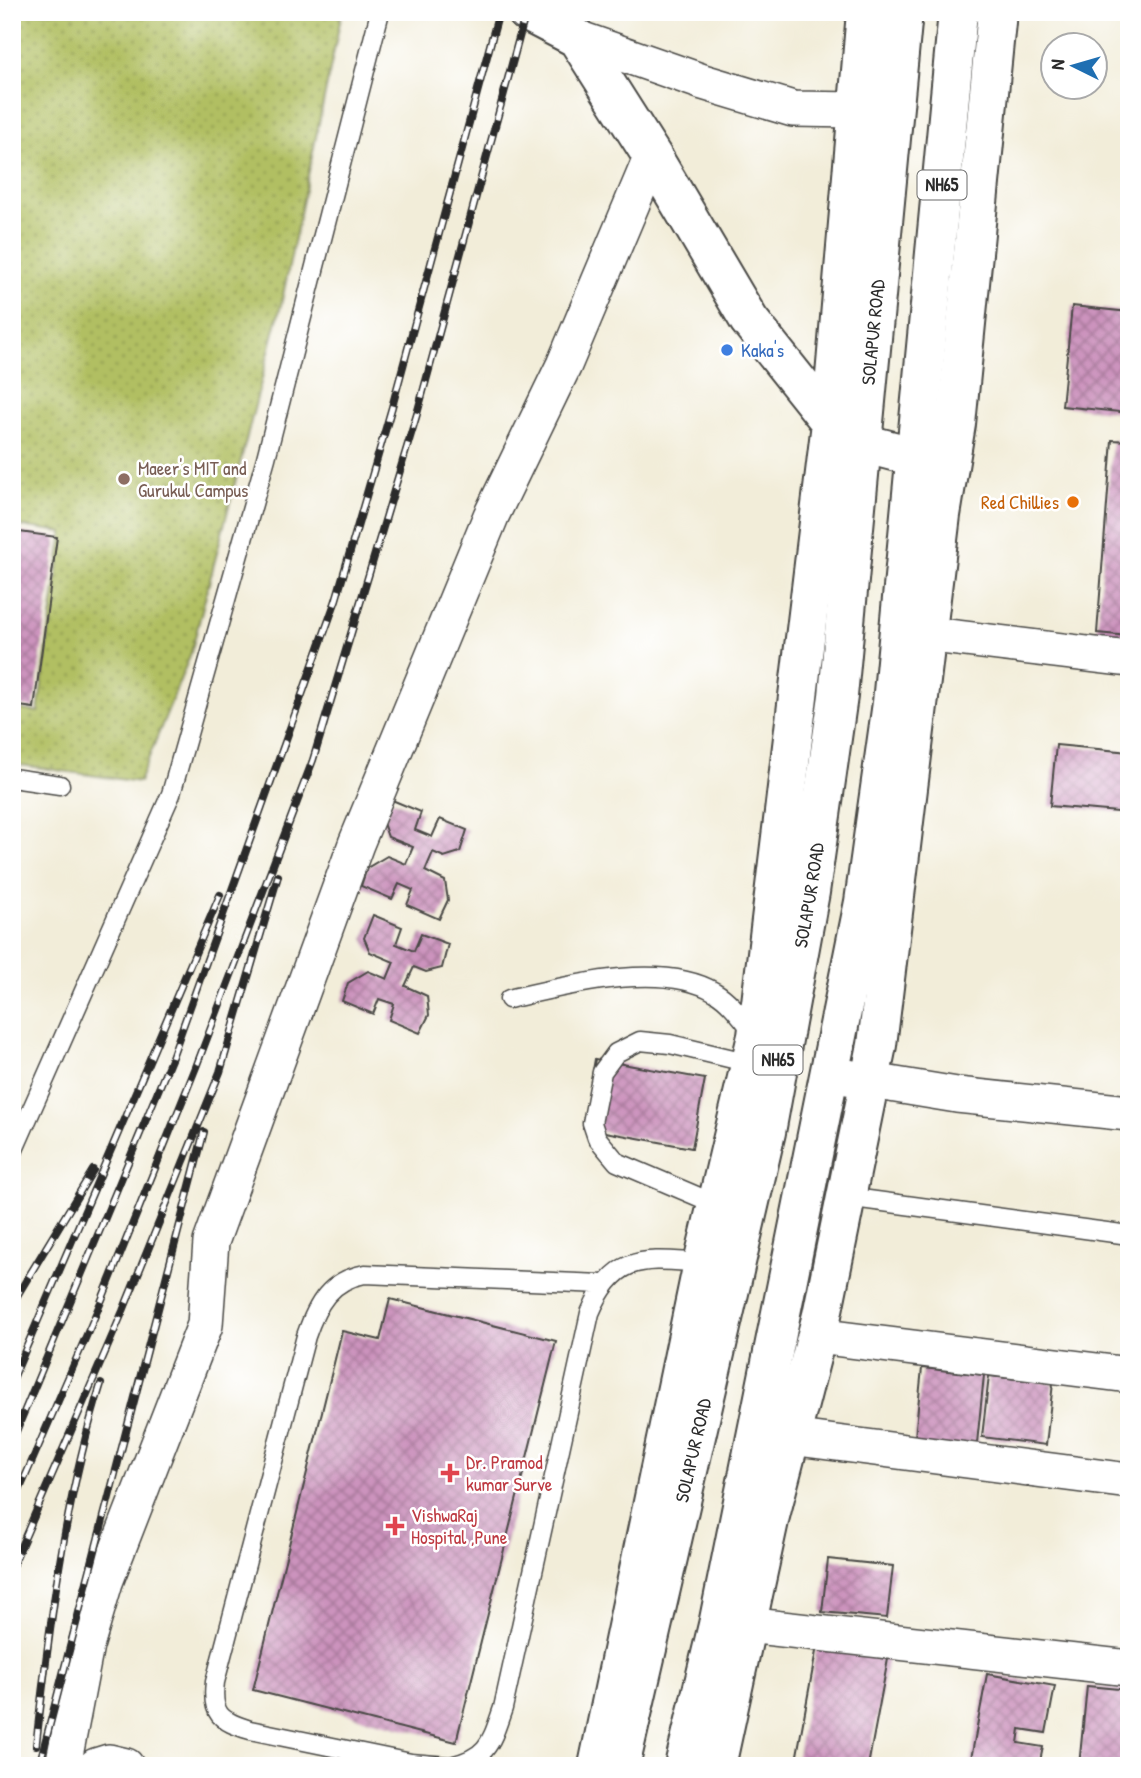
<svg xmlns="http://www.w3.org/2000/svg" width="1141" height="1778" font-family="'Patrick Hand',sans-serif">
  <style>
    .park { fill: url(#park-dots); stroke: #6e7546; stroke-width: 2 }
    .building { fill: url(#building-cross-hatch) }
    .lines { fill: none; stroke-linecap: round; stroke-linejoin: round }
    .service-casing { stroke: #494845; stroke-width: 21 }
    .minor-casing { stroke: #494845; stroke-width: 38 }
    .tertiary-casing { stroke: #494845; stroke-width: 42 }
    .trunk-casing { stroke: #494845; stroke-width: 42 }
    .service { stroke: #fff; stroke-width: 18 }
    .minor { stroke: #fff; stroke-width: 35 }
    .tertiary { stroke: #fff; stroke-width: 38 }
    .trunk { stroke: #fff; stroke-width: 38 }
    .rail-casing { stroke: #2b2b2b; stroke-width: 8 }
    .rail { stroke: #fff; stroke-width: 5; stroke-dasharray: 16; stroke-linecap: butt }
    .shop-dot { fill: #3f7fe0; stroke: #fff; stroke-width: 2.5 }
    .education-dot { fill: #8d6e63; stroke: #fff; stroke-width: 2.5 }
    .food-dot { fill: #e8710a; stroke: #fff; stroke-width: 2.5 }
    .health-dot { fill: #e0444e; stroke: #fff; stroke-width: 2.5 }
    .labels { text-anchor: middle; stroke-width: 5; stroke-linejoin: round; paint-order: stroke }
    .shield { fill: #fff; stroke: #6b6b6b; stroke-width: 2 }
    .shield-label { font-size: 18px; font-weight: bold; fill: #2b2b2b }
    .street-label { font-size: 19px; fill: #2b2b2b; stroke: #fff }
    .shop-label { font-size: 19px; fill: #366cbe; stroke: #fff; text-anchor: start }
    .education-label { font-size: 19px; fill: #785e54; stroke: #fff; text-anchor: start }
    .food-label { font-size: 19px; fill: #c56008; stroke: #fff; text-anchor: end }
    .health-label { font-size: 19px; fill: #be3a42; stroke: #fff; text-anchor: start }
  </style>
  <defs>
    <pattern id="park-dots" width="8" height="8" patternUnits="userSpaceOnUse" patternTransform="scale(1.75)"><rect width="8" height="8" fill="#b1bf62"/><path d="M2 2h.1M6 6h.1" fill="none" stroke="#909b51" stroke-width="1.8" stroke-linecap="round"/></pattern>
    <pattern id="building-cross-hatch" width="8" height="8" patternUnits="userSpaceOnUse" patternTransform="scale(1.75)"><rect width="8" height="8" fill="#cc93bd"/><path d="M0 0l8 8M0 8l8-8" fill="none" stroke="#a6789a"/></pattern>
  </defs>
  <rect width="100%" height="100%" fill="#fff"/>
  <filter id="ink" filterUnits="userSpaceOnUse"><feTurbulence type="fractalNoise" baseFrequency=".0143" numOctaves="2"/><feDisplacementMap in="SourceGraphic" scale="14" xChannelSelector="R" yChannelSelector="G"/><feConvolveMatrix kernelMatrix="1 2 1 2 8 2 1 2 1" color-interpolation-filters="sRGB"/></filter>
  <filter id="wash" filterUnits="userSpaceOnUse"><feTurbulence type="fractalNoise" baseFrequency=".00686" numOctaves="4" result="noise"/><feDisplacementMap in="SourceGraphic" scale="28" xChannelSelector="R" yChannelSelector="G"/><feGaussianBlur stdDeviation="1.57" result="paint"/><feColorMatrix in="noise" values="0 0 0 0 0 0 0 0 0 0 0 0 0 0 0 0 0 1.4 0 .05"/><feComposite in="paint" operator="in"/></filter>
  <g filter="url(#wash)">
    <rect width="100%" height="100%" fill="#f2edd9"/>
    <path class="park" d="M 12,12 L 342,12 L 281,305 L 191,653 L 139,782 L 12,764 L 12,708 L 38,712 L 63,532 L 12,525 Z"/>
    <g id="blocks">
      <path class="building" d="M 1072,306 L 1129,312 L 1129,413 L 1062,406 Z
        M 1112,440 L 1129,441 L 1129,636 L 1097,633 Z
        M 12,531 L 57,537 L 34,708 L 12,705 Z
        M 1056,745 L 1129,752 L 1129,813 L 1050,806 Z
        M 392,800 L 421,812 L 415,830 L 432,837 L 440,819 L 467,830 L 460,852 L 444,857 L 433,852 L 425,871 L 445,881 L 448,900 L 439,919 L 407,905 L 413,890 L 399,884 L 392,899 L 361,886 L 367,868 L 387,856 L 406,864 L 413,847 L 388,837 L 383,823 Z
        M 373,915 L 402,927 L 396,944 L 414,951 L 421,934 L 448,944 L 442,968 L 426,972 L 414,967 L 405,986 L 427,996 L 429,1015 L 420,1033 L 389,1020 L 394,1004 L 379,999 L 373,1014 L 342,1001 L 348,983 L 368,971 L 387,979 L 394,962 L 370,952 L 364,938 Z
        M 595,1059 L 705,1079 L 692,1148 L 583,1128 Z
        M 390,1299 L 556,1341 L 456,1742 L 253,1690 L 342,1331 L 380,1340 Z
        M 922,1368 L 984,1375 L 976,1453 L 914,1447 Z
        M 989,1376 L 1053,1383 L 1046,1445 L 982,1437 Z
        M 828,1559 L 893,1566 L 887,1618 L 822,1612 Z
        M 817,1646 L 888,1659 L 868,1766 L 795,1766 Z
        M 987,1674 L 1055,1686 L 1046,1733 L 1020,1729 L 1018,1743 L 1043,1747 L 1039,1766 L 970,1764 Z
        M 1087,1686 L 1129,1690 L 1129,1766 L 1079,1766 Z"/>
    </g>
  </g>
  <g filter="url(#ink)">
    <use href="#blocks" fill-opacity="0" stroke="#494845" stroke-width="2"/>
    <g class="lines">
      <defs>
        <path id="service" d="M 12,778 L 60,785
          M 509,999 C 565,986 662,960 715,992 C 731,1001 744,1021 756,1035
          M 12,1154 L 171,794 L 266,458 L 380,12
          M 846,1197 L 1129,1235
          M 720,1206 L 617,1162 L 597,1138 L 592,1123 L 602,1072 L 616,1053 L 640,1041 L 670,1044 L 754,1064
          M 448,1766 L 411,1763 L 250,1730 C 220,1721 211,1714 215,1682 L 306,1336 C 317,1304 330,1280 365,1274 L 602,1284
          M 451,1766 C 489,1757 491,1742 503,1708 L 590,1313 C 617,1249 648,1260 708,1263"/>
        <path id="minor" d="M 577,38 L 703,82 L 793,109 L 857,110
          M 899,631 L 1129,659
          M 841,1076 L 957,1095 L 1129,1113
          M 817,1336 L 1129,1375
          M 790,1437 L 1129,1481
          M 746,1625 L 1129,1668
          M 63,1766 L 86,1646 L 105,1582 L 205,1325 L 211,1242 L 356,844 L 491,516 L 564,365 L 652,156
          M 96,1766 L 109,1762 L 126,1766"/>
        <path id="tertiary" d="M 527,12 L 577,38 L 652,156 L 749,320 L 831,423 L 862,443 L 916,457 L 942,474
          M 598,1766 L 703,1263 L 757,1036 L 831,423 L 866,12
          M 716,1766 L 770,1516 L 822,1315 L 877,1045 L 941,515 L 956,424 L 997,12"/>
        <g id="trunk">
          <path id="s1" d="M 620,1766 L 766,1132 L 810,892 L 838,696 L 903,12"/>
          <path d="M 684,1766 L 718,1625 L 864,902 L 892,703 L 958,12"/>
        </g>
      </defs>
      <use href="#service" class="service-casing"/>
      <use href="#minor" class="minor-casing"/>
      <use href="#tertiary" class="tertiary-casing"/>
      <use href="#trunk" class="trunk-casing"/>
      <use href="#service" class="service"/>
      <use href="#minor" class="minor"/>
      <use href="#tertiary" class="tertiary"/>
      <use href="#trunk" class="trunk"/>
      <defs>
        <path id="rail" d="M 12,1304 L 93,1170
          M 12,1381 L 220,895
          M 12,1441 L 172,1057 L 336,600 L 392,407 L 499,12
          M 12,1507 L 101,1302 L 196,1067 L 313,760 L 417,414 L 526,12
          M 12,1567 L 123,1311 L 220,1072 L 278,876
          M 36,1745 C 50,1622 64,1502 101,1384
          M 39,1766 L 204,1132"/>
      </defs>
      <use href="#rail" class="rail-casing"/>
      <use href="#rail" class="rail"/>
    </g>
  </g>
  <circle class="shop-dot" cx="727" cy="350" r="7"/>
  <circle class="education-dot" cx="124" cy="479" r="7"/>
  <circle class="food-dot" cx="1073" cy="502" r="7"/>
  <g class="health-dot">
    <path d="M446.5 1462.5h7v7h7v7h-7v7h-7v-7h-7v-7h7z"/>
    <path d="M391.5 1515.5h7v7h7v7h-7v7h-7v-7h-7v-7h7z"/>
  </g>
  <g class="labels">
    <g class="shield">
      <rect x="917.5" y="170.5" width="49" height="29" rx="5"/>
      <rect x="753.5" y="1045.5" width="49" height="29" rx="5"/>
    </g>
    <g class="shield-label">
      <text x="942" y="191">NH65</text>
      <text x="778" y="1066">NH65</text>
    </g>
    <g class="street-label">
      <text dy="7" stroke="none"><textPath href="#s1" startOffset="1458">SOLAPUR ROAD</textPath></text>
      <text dy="7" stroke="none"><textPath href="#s1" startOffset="891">SOLAPUR ROAD</textPath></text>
      <text dy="7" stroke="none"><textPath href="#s1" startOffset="324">SOLAPUR ROAD</textPath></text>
    </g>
    <g class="shop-label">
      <text x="741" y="357">Kaka's</text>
    </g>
    <g class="education-label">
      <text x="138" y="475">Maeer's MIT and<tspan x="138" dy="22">Gurukul Campus</tspan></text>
    </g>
    <g class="food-label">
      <text x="1059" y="509">Red Chillies</text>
    </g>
    <g class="health-label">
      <text x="466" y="1469">Dr. Pramod<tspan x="466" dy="22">kumar Surve</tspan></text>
      <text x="411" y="1522">VishwaRaj<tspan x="411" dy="22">Hospital ,Pune</tspan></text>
    </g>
  </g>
  <rect width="1141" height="1778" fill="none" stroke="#fff" stroke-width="42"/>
  <g transform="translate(1074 66) rotate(275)"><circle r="33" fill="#ffffff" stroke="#aaaaaa" stroke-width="2"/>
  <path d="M0-5L12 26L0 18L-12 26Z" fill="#1f6fb2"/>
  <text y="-10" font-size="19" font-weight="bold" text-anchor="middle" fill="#2b2b2b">N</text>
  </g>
</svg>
